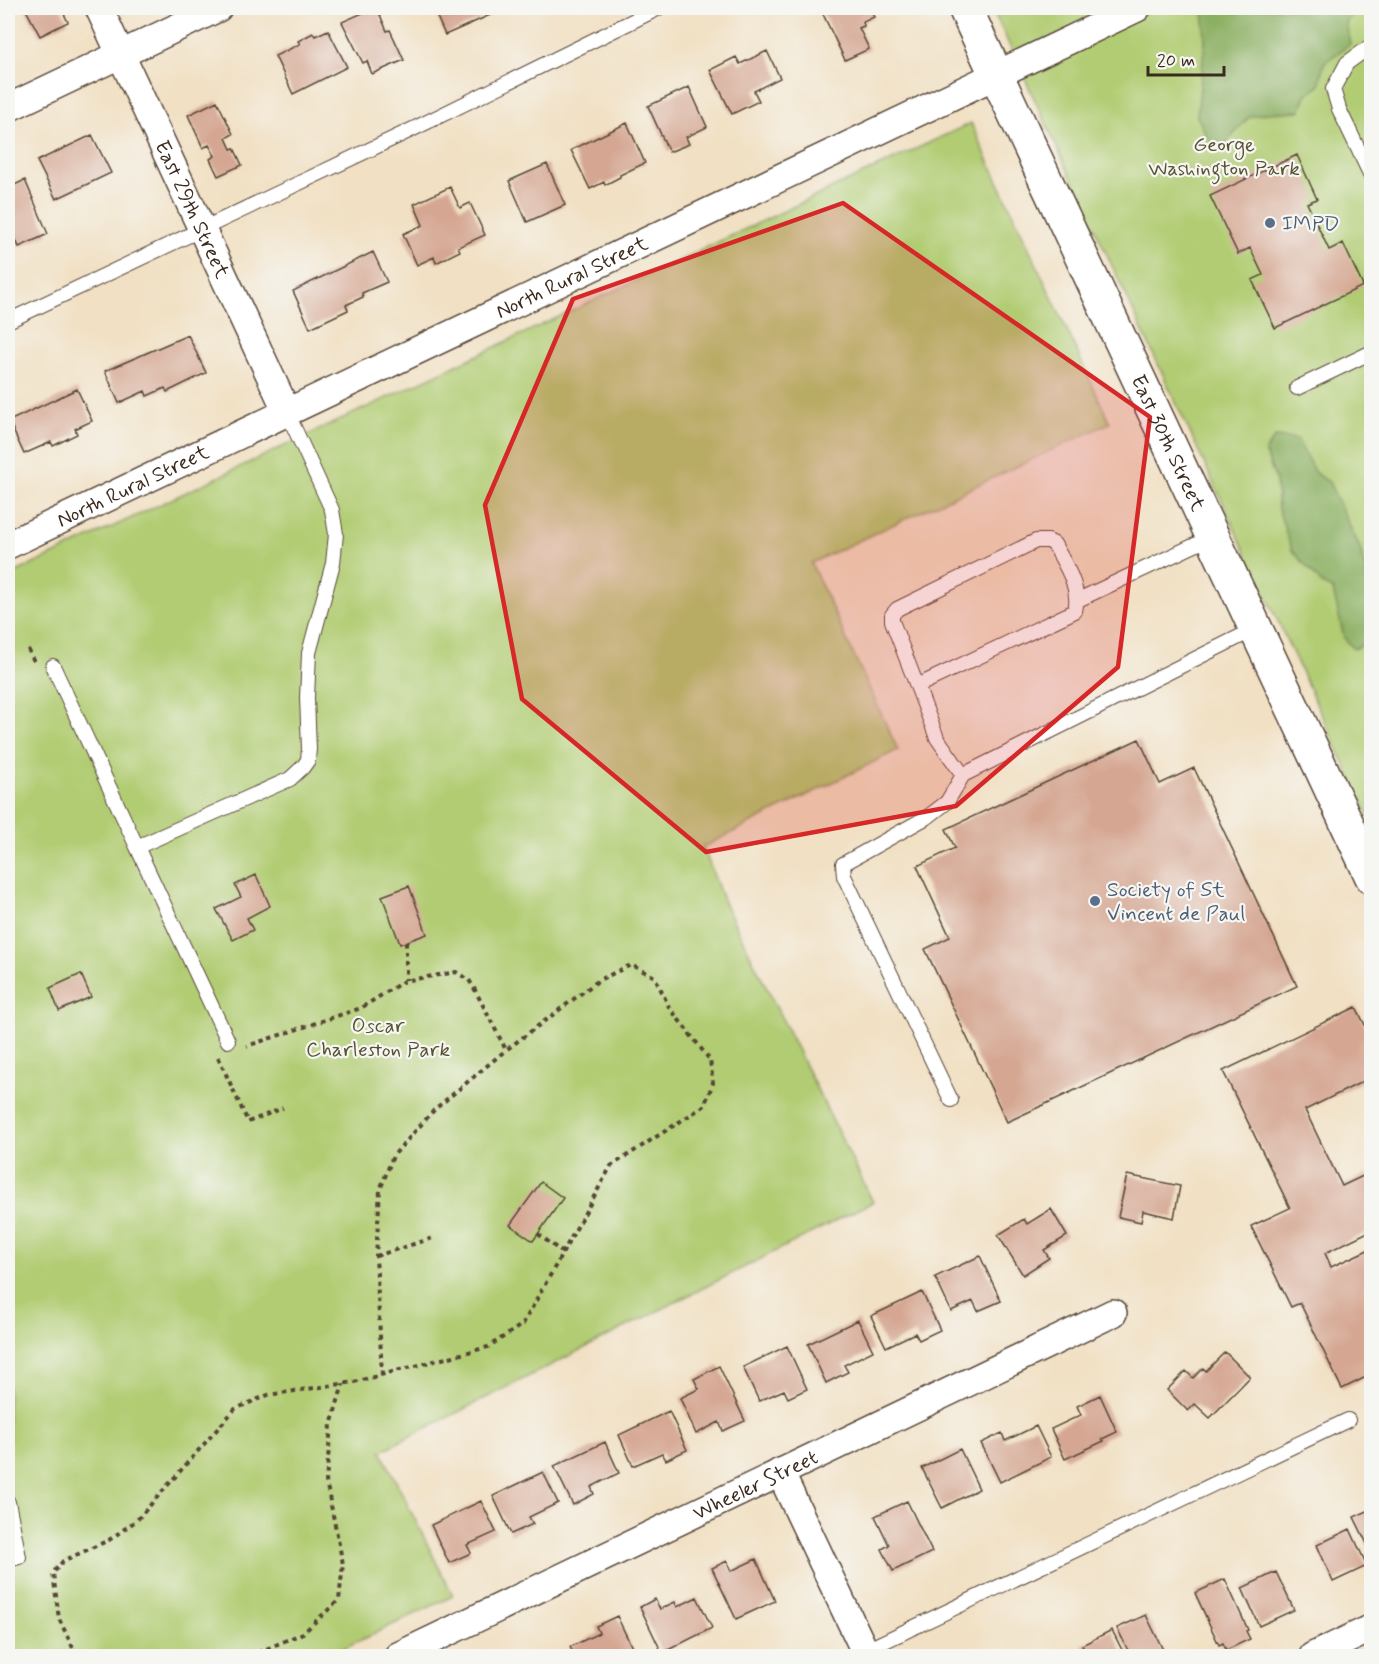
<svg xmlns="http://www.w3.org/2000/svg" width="1379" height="1664" font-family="Mynerve,sans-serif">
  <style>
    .green { fill: #b1cc72; stroke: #767b48; stroke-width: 1.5 }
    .forest { fill: #8cb064; stroke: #646d41; stroke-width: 1.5 }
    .building { fill: #d5a793 }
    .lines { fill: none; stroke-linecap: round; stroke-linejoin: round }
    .lane-casing { stroke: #564537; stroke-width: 16 }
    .street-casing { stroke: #564537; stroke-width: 30 }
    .secondary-casing { stroke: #564537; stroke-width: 36 }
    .path { stroke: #564537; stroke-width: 4; stroke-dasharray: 4.5 4.5; stroke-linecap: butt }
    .lane { stroke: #fff; stroke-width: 14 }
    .street { stroke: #fff; stroke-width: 27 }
    .secondary { stroke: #fff; stroke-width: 33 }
    .marked { fill: #d62828; fill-opacity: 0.2; stroke: #d62828; stroke-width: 4.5; stroke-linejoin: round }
    .service-dot { fill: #5c6f8a; stroke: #f6f6f2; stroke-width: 2 }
    .labels { text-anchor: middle; stroke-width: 4.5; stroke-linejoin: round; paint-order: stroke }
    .park-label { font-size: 21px; fill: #585233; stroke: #f6f6f2 }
    .street-label { font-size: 21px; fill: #3b2a1e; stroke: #f6f6f2 }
    .service-label { font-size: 21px; fill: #4e5e75; stroke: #f6f6f2; text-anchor: start }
  </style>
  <rect width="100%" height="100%" fill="#f6f6f2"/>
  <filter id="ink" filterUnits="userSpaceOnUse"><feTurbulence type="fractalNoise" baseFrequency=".0167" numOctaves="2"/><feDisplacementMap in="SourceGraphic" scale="12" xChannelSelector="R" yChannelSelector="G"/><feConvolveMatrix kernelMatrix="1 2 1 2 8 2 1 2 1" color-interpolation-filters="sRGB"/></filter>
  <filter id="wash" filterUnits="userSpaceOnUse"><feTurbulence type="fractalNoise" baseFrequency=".008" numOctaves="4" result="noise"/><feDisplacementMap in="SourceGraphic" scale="24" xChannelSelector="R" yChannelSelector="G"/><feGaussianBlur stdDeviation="1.35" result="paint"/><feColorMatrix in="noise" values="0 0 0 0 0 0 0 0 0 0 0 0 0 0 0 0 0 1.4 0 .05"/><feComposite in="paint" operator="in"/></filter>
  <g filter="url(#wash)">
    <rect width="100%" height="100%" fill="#f1e0c3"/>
    <path class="green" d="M 992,8 L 1371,8 L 1371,821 Z
      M 971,123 L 1110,423 L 811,563 L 898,750 L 703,847 L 723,900 L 873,1202 L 381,1451 L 453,1596 L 327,1656 L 8,1656 L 8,576 Z"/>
    <path class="forest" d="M 1203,8 L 1362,8 L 1356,10 L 1346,22 L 1350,44 L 1324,63 L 1319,86 L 1306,95 L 1300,111 L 1266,113 L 1249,117 L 1225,144 L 1210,142 L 1197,116 L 1205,40 Z
      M 1275,437 L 1297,439 L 1315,473 L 1329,482 L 1360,548 L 1367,579 L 1371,587 L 1371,641 L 1354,649 L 1344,638 L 1333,590 L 1322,584 L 1292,550 L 1278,509 L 1276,481 L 1265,451 Z"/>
    <g id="blocks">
      <path class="building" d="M 25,8 L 61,8 L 68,22 L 40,36 Z
        M 374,8 L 377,8 L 387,31 L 390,30 L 404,60 L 372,74 L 367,61 L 363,63 L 342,22 Z
        M 433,8 L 506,8 L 445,35 Z
        M 831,8 L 869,8 L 874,17 L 863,22 L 864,26 L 859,28 L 869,49 L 845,60 L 822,12 Z
        M 328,30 L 347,67 L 293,94 L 275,56 L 300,44 L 298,41 L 313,33 L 315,36 Z
        M 767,51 L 780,78 L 754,91 L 759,101 L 732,114 L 710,70 L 736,57 L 740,64 Z
        M 689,87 L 707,127 L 686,137 L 689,144 L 669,152 L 648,106 Z
        M 217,101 L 233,134 L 226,138 L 231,149 L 234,148 L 242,165 L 218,176 L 210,159 L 215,156 L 209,145 L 203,148 L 188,115 Z
        M 627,123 L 645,163 L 620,175 L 620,177 L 605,185 L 604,182 L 590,189 L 571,150 Z
        M 92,135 L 111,173 L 56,199 L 37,161 Z
        M 1297,155 L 1317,199 L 1307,203 L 1329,250 L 1343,243 L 1363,286 L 1275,328 L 1252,280 L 1263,275 L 1250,248 L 1238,254 L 1210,196 Z
        M 547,164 L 565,205 L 527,222 L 509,181 Z
        M 25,180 L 48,234 L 19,247 L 8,221 L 8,188 Z
        M 450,187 L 460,208 L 470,203 L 485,235 L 458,247 L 460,251 L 436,263 L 434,257 L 417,265 L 403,234 L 423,225 L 414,204 Z
        M 373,252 L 387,282 L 362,293 L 363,297 L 346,305 L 348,310 L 310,328 L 293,291 Z
        M 188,335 L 206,373 L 167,392 L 165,388 L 147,396 L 145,391 L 119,403 L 105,371 Z
        M 77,389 L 92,421 L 75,429 L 77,434 L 53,446 L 51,442 L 24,454 L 9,421 Z
        M 1139,739 L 1160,784 L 1194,768 L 1297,986 L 1007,1122 L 925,949 L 950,937 L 917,866 L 955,848 L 946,829 Z
        M 256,875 L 270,906 L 247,918 L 253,930 L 233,940 L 216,909 L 241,897 L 235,885 Z
        M 409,886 L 427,934 L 400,944 L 382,896 Z
        M 81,974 L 91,997 L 59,1011 L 50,988 Z
        M 1356,1007 L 1372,1039 L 1372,1077 L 1305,1110 L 1342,1186 L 1367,1174 L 1372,1184 L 1372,1230 L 1325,1253 L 1331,1267 L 1372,1248 L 1372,1374 L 1342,1389 L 1300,1303 L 1291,1307 L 1251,1226 L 1290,1208 L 1223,1071 Z
        M 1127,1175 L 1180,1186 L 1174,1218 L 1143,1211 L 1141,1222 L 1118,1217 Z
        M 541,1182 L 563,1198 L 533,1241 L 510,1225 Z
        M 1051,1209 L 1067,1236 L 1044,1250 L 1049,1258 L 1023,1275 L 998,1235 L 1024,1219 L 1027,1224 Z
        M 980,1256 L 1001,1301 L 978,1311 L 973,1301 L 951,1311 L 935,1277 Z
        M 922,1292 L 940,1330 L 919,1340 L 915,1333 L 886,1347 L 871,1316 Z
        M 858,1320 L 873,1351 L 844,1365 L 848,1372 L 826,1383 L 808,1344 Z
        M 787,1346 L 807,1389 L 788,1398 L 784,1390 L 759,1401 L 743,1367 Z
        M 1225,1352 L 1250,1377 L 1210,1418 L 1195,1404 L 1188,1411 L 1167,1390 L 1186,1371 L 1193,1378 L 1203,1368 L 1206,1371 Z
        M 719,1366 L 745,1421 L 723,1431 L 719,1422 L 696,1434 L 680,1398 L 699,1389 L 694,1379 Z
        M 1100,1395 L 1117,1432 L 1102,1439 L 1104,1441 L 1065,1459 L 1051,1429 L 1081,1415 L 1077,1406 Z
        M 669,1411 L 687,1450 L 666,1460 L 662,1453 L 633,1466 L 619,1435 Z
        M 1036,1426 L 1051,1457 L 1000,1482 L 981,1443 L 1002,1433 L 1005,1441 Z
        M 605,1442 L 619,1473 L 591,1487 L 594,1494 L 573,1505 L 554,1466 Z
        M 960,1449 L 979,1489 L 942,1508 L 922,1468 Z
        M 543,1472 L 558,1503 L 529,1517 L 533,1524 L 511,1534 L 493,1496 Z
        M 481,1501 L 496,1532 L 467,1545 L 471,1553 L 449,1563 L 431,1525 Z
        M 907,1501 L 932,1552 L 893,1571 L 882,1549 L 889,1545 L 875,1516 Z
        M 1372,1509 L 1372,1554 L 1354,1517 Z
        M 1350,1529 L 1367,1566 L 1333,1582 L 1317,1545 Z
        M 756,1559 L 775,1601 L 736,1619 L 712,1568 L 727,1561 L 731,1571 Z
        M 1276,1572 L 1294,1610 L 1259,1626 L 1242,1588 Z
        M 1225,1579 L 1248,1630 L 1246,1631 L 1250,1639 L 1226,1650 L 1223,1643 L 1219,1645 L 1195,1593 Z
        M 697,1597 L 712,1628 L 662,1653 L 640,1607 L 655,1599 L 660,1609 L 675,1602 L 677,1607 Z
        M 1146,1615 L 1166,1656 L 1131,1656 L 1117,1628 Z
        M 617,1616 L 635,1654 L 631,1656 L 575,1656 L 570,1647 L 599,1633 L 596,1626 Z
        M 1112,1630 L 1125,1656 L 1088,1656 L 1082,1645 Z"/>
    </g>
  </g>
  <g filter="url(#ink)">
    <use href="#blocks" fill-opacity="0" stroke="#564537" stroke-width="1.5"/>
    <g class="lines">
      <defs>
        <path id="lane" d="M 1372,45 L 1347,63 L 1333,89 L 1339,109 L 1372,178
          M 8,321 L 409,131 L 659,8
          M 1297,388 L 1372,352
          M 1078,600 L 1212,537
          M 53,666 L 137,847
          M 917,686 L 1075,611 C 1081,587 1065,565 1054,544 L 1048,541 L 1036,541 L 897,609 L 892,615 L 892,621 L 937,738 L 963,775
          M 228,1041 L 137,847 L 290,779 L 303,767 L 308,760 L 309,749 L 307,698 L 309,653 L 333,563 L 336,534 L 332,510 L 287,412
          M 951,1100 L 844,876 L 843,864 L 929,816 L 947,802 L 963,775 L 1255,629
          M 8,1502 L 19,1557 L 8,1560
          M 860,1653 L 1348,1420"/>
        <g id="street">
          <path id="s1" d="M 99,8 L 287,412"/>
          <path d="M 8,108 L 218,8"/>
          <path id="s2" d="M 8,545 L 1137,8"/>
          <path d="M 780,1472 L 867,1656"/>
          <path id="s3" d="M 398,1656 L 1113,1313"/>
          <path d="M 1313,1656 L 1372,1628"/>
        </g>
        <g id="secondary">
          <path id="s4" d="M 965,8 L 1372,877"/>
        </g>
      </defs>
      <use href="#lane" class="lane-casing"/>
      <use href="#street" class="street-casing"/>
      <use href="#secondary" class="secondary-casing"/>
      <path class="path" d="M 28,649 L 34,661
        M 406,942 L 406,980
        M 218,1057 L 248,1122 L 283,1108
        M 538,1234 L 563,1253
        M 376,1256 L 436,1237
        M 382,1375 L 376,1256 L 380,1190 L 393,1156 L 435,1109 L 506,1050
        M 77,1656 L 59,1619 L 53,1573 L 63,1561 L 109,1540 L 137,1520 L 235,1409 L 268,1395 L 354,1382 L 488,1347 L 523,1324 L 611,1166 L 704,1106 L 713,1083 L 710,1060 L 669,1007 L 655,977 L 631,965 L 599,980 L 506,1050 L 474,988 L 469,980 L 456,972 L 404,981 L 361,1008 L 247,1046
        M 250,1656 L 303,1633 L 339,1600 L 343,1564 L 326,1481 L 331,1425 L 343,1384"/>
      <use href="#lane" class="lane"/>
      <use href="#street" class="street"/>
      <use href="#secondary" class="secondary"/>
    </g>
  </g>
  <path class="marked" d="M 843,203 L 1150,417 L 1118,667 L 956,806 L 706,852 L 522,699 L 485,505 L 573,299 Z"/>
  <g class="service-dot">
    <circle cx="1270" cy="223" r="6"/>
    <circle cx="1095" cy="901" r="6"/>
  </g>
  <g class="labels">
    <g class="park-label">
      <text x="1224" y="151">George<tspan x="1224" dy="24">Washington Park</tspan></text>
      <text x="378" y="1032">Oscar<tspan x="378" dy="24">Charleston Park</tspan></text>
    </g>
    <g class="street-label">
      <text dy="7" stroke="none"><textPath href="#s1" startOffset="222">East 29th Street</textPath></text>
      <text dy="7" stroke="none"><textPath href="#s2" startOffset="624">North Rural Street</textPath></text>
      <text dy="7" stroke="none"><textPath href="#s4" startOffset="480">East 30th Street</textPath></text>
      <text dy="7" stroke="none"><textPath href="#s2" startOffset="138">North Rural Street</textPath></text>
      <text dy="7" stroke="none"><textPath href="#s3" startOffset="396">Wheeler Street</textPath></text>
    </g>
    <g class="service-label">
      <text x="1282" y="230">IMPD</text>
      <text x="1107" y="896">Society of St<tspan x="1107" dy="24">Vincent de Paul</tspan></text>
    </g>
  </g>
  <rect width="1379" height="1664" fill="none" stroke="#f6f6f2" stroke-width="30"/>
  <path d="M1148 66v9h76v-9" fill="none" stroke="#3b2a1e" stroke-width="3"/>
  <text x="1157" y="66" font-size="18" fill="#3b2a1e" stroke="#f6f6f2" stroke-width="4.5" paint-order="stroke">20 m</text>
</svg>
